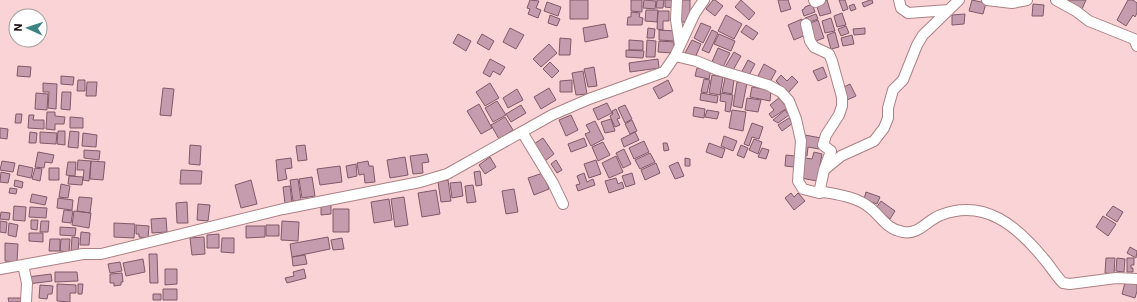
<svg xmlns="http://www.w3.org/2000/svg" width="1137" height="302" font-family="Roboto,sans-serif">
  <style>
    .building { fill: #c59cad; stroke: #7f5a69 }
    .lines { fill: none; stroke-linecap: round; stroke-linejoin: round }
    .minor-casing { stroke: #ac8185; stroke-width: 12 }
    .minor { stroke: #fff; stroke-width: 10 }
  </style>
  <rect width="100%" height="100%" fill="#f9d3d6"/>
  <path class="building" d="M 530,0 L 539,1 L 536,8 L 541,10 L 538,18 L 528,14 L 530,9 L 527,8 Z
    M 570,0 L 588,0 L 588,19 L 570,19 Z
    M 631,0 L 642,0 L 642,12 L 631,11 Z
    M 644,0 L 656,1 L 655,9 L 643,8 Z
    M 657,0 L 664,0 L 663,8 L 656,8 Z
    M 665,0 L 674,0 L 674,8 L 665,7 Z
    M 678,0 L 690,0 L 690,22 L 678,22 Z
    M 713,0 L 715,0 L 723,6 L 715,16 L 706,9 Z
    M 741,0 L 755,13 L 749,20 L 735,7 Z
    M 778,0 L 788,0 L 791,9 L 781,12 Z
    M 827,0 L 831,13 L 820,16 L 816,4 Z
    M 839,0 L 845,0 L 848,9 L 843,11 Z
    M 870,0 L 872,0 L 873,3 L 864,7 L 862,3 Z
    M 972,0 L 986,3 L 983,14 L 969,11 Z
    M 1067,0 L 1086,0 L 1082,9 Z
    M 1128,0 L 1133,0 L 1137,3 L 1137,13 L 1135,17 L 1133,15 L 1126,26 L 1117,20 Z
    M 547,2 L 561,7 L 558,16 L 544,11 Z
    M 812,4 L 815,12 L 804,16 L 802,10 L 804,9 L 805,7 Z
    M 854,4 L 856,9 L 851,11 L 849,6 Z
    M 1033,4 L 1044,5 L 1043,16 L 1032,16 Z
    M 646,10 L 658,10 L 657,22 L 645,21 Z
    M 658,11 L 669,11 L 669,21 L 663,21 L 663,30 L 657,29 Z
    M 631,12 L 640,13 L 639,17 L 643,18 L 642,25 L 627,25 L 628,17 L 631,17 Z
    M 842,13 L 846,25 L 837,27 L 834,16 Z
    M 816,14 L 818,19 L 807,23 L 805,18 Z
    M 965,14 L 964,24 L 952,25 L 952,15 Z
    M 550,15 L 560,19 L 557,26 L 548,23 Z
    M 726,15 L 742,24 L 734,39 L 718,31 Z
    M 831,18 L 835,31 L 825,33 L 822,21 Z
    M 802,19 L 808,34 L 794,40 L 788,25 Z
    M 818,20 L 824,38 L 813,42 L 808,24 Z
    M 701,23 L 711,27 L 703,43 L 694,38 Z
    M 605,24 L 608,37 L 585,42 L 583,28 Z
    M 746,25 L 758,33 L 753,40 L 741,32 Z
    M 846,26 L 849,33 L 841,36 L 838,29 Z
    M 510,28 L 524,35 L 516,49 L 503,42 Z
    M 648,28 L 655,29 L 654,38 L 647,38 Z
    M 865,28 L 865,34 L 854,35 L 853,29 Z
    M 659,30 L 676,31 L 675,41 L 659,40 Z
    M 712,30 L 718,33 L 709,53 L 702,50 Z
    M 835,32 L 839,47 L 831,49 L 827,35 Z
    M 458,34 L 471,41 L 466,51 L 453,43 Z
    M 482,34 L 494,41 L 489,50 L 477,43 Z
    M 719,34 L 735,41 L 731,51 L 714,44 Z
    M 852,35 L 854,44 L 843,46 L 841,38 Z
    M 560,38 L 571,39 L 570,55 L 559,55 Z
    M 629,40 L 643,41 L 643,50 L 629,50 Z
    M 647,40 L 656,41 L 655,57 L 646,57 Z
    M 692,40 L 701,44 L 695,58 L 685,53 Z
    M 659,41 L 674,42 L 673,53 L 658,52 Z
    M 549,44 L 557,53 L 541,67 L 533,59 Z
    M 718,48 L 730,53 L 722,69 L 711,64 Z
    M 626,50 L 644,51 L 643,58 L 626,57 Z
    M 734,52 L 741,56 L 732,72 L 725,67 Z
    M 490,59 L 505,67 L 500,75 L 493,71 L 490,77 L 483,73 Z
    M 658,59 L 659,68 L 630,72 L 629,63 Z
    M 748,60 L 755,64 L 748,77 L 741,73 Z
    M 550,62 L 559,71 L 552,78 L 543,69 Z
    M 764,64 L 776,71 L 770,82 L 758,76 Z
    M 18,66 L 31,67 L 30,77 L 17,76 Z
    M 594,67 L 597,86 L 588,87 L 584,69 Z
    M 823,67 L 827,77 L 818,81 L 813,71 Z
    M 697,68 L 711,70 L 709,79 L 695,76 Z
    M 583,71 L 587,94 L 576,95 L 572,73 Z
    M 712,75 L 723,77 L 720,95 L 709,93 Z
    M 781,75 L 787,81 L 792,76 L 798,82 L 788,93 L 776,81 Z
    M 61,76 L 74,77 L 73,85 L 61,84 Z
    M 725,78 L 734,80 L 732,94 L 722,92 Z
    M 704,79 L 710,80 L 707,93 L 701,92 Z
    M 78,80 L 85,80 L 85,91 L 77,91 Z
    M 572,80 L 572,92 L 560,92 L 560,81 Z
    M 668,80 L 673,91 L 659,99 L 653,88 Z
    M 87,82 L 97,82 L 96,96 L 86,96 Z
    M 737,82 L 747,83 L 742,108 L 733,106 Z
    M 43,83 L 57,84 L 56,109 L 48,108 L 49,92 L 43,92 Z
    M 490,83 L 499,98 L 485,106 L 476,92 Z
    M 850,84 L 856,96 L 847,100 L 842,88 Z
    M 752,87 L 771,90 L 770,101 L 750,97 Z
    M 163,88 L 174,89 L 171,116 L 160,115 Z
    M 549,88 L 556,100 L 541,109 L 534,97 Z
    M 517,89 L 523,100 L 508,108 L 503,98 Z
    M 62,92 L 71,92 L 70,110 L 61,109 Z
    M 36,93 L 48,94 L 47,110 L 35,109 Z
    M 701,93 L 718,96 L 717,103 L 700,100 Z
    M 721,93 L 733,95 L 730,112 L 725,111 L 726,102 L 720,101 Z
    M 747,98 L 761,100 L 758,112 L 745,110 Z
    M 779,98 L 787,108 L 772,118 L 769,114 L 774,110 L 770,105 Z
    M 497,101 L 506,115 L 493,122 L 485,108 Z
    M 607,103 L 612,113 L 598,120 L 593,109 Z
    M 479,104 L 492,128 L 481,134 L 467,111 Z
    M 521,105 L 526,113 L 511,122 L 506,114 Z
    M 625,105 L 632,119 L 625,123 L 618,108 Z
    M 694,107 L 705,109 L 704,118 L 693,116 Z
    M 616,109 L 620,118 L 617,119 L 620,125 L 615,127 L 610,116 L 613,114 L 612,111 Z
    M 707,110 L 719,112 L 717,119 L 705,117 Z
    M 732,110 L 746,112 L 743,131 L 729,128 Z
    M 785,110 L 789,115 L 778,123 L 773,120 Z
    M 47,112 L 55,112 L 55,116 L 65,117 L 64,124 L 55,124 L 55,130 L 46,129 Z
    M 16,114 L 22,114 L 21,123 L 15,123 Z
    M 29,115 L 34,115 L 33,120 L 44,120 L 44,129 L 28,128 Z
    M 571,115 L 578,130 L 566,136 L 559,120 Z
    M 70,117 L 83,118 L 83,128 L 70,128 Z
    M 505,117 L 513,130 L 499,139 L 491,125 Z
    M 789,118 L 793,123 L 782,131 L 778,125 Z
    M 611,119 L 615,131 L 605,133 L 601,122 Z
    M 632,120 L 637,131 L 630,134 L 625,124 Z
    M 595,121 L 604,139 L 591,146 L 585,134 L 590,132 L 586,125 Z
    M 752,123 L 763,127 L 759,139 L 752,137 L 749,146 L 744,144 Z
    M 0,128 L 8,129 L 7,139 L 0,138 Z
    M 58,131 L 65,131 L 65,145 L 57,144 Z
    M 70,131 L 79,132 L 78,148 L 68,147 Z
    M 30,132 L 37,133 L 36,143 L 29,143 Z
    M 40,132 L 57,133 L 56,144 L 40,143 Z
    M 635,132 L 639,140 L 624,147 L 621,139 Z
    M 83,133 L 97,135 L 96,147 L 82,146 Z
    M 805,135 L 821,138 L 819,149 L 808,147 L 807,156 L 802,156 Z
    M 724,136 L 737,141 L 733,151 L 721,146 Z
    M 543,138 L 554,154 L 545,161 L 534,144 Z
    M 584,138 L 587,146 L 571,152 L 568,144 Z
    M 754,139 L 762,142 L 758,154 L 749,150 Z
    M 644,141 L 649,152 L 634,159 L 629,148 Z
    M 603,142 L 610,155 L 598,161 L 592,147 Z
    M 663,143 L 667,143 L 669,150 L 664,151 Z
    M 709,143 L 725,149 L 722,158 L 706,152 Z
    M 190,145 L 201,146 L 200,165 L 189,164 Z
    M 305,145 L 307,160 L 298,161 L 296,146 Z
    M 741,145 L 748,148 L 744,158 L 737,155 Z
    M 762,148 L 769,150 L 766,159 L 758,157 Z
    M 624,149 L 631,164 L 623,168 L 616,153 Z
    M 84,150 L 100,151 L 99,160 L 84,158 Z
    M 38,152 L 54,155 L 52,163 L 45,162 L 44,168 L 35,167 Z
    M 814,152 L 822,154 L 817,181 L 801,178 L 805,158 L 812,159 Z
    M 650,153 L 655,162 L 640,169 L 635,160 Z
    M 427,154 L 429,162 L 422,163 L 423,173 L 413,174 L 410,156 Z
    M 786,155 L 795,156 L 794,167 L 785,166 Z
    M 616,156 L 623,172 L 609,178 L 602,163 Z
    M 405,157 L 408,175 L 390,178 L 387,160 Z
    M 490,157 L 496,167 L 485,174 L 479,165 Z
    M 291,158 L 292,168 L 285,169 L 287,179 L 278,181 L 276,160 Z
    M 685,158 L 690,159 L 690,166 L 685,166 Z
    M 78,160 L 91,161 L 89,181 L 83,180 L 84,170 L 77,170 Z
    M 556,160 L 562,170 L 557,173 L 551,164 Z
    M 596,160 L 601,174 L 589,178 L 584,164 Z
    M 2,161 L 15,163 L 13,172 L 0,170 Z
    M 91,161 L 105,162 L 103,180 L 90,179 Z
    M 368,161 L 369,166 L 373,166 L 375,182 L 365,183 L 364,174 L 359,175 L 357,163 Z
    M 68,162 L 76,162 L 75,176 L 66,175 Z
    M 678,162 L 684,176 L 675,179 L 669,166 Z
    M 656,163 L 660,173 L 645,180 L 641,170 Z
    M 356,164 L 357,176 L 348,178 L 346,166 Z
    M 19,165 L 33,168 L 31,178 L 17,175 Z
    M 340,166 L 342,182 L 320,185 L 317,169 Z
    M 35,168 L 42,169 L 40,181 L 32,179 Z
    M 49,168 L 59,168 L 59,180 L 49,180 Z
    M 181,170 L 202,171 L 201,184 L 180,184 Z
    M 480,171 L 482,185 L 476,186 L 474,172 Z
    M 1,172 L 10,174 L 8,183 L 0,182 Z
    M 543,173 L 549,189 L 534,195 L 528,178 Z
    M 584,173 L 587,182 L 593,179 L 595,185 L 578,191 L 576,185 L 580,184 L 577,176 Z
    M 632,173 L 635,184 L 626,187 L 622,176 Z
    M 69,176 L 83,177 L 82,185 L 68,184 Z
    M 312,177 L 315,196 L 302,198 L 299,179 Z
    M 616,178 L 618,184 L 622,182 L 624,188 L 609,193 L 605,181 Z
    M 298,179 L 301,200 L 293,201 L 290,180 Z
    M 15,180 L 23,182 L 22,188 L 14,186 Z
    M 251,180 L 257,204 L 241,208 L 235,185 Z
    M 448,180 L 451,201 L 441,202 L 438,182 Z
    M 461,182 L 463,196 L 452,198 L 450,183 Z
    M 61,184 L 70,186 L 68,198 L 59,197 Z
    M 473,185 L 476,202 L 467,203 L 465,186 Z
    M 290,186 L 292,203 L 285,204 L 283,187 Z
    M 10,188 L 17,189 L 16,194 L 9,193 Z
    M 514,189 L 518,212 L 506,214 L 502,191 Z
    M 436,190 L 440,214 L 422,217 L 418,193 Z
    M 866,192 L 880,197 L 877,204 L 864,199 Z
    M 791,193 L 794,197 L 798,193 L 805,201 L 794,210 L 785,198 Z
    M 32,194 L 47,197 L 45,205 L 30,202 Z
    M 79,197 L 92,198 L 90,213 L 77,211 Z
    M 404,197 L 408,225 L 395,227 L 391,199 Z
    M 58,198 L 73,200 L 72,210 L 57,208 Z
    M 389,199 L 392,220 L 374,223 L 371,202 Z
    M 881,201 L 895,211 L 890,219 L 876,208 Z
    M 187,202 L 188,223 L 177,223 L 176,203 Z
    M 198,204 L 210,205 L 208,221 L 197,220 Z
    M 331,205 L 331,214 L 321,215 L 321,206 Z
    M 14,206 L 26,207 L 25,221 L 13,220 Z
    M 1113,206 L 1123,212 L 1117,222 L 1106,215 Z
    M 30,207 L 47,208 L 46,218 L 29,217 Z
    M 333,209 L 349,209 L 349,232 L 333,232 Z
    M 64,210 L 73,211 L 71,223 L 62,222 Z
    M 74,211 L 91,213 L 89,228 L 72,225 Z
    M 1,212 L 10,213 L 9,220 L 0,219 Z
    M 1103,216 L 1116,224 L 1108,236 L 1096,227 Z
    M 166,218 L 167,232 L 152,233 L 151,219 Z
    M 31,220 L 38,220 L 37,230 L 31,229 Z
    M 0,221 L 7,222 L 6,233 L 0,232 Z
    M 41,221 L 49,221 L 48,232 L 40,232 Z
    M 282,221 L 299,222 L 298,241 L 281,240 Z
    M 9,223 L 18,225 L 16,237 L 8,235 Z
    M 114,223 L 135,224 L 134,238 L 114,237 Z
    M 136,225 L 149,226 L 148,238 L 139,237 L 139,234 L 136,234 Z
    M 266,225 L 279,225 L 279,236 L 266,236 Z
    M 246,226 L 265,226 L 265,237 L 246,238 Z
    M 60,227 L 76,228 L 75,236 L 60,235 Z
    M 81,232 L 90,233 L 89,245 L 80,245 Z
    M 29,233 L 43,233 L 43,242 L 29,241 Z
    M 219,234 L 219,248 L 207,248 L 207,235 Z
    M 72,237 L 79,238 L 78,252 L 71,252 Z
    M 204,237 L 205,254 L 192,255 L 190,238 Z
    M 328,237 L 330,249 L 292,257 L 290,244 Z
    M 222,238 L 234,238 L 234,253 L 221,252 Z
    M 342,238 L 344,249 L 333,250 L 331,240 Z
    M 50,239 L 60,239 L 60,251 L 49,251 Z
    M 61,239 L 70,239 L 69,252 L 60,251 Z
    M 5,243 L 18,244 L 17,262 L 5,261 Z
    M 1130,247 L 1137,251 L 1136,258 L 1127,253 Z
    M 149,254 L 157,254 L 158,283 L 150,283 Z
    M 305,255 L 307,264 L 293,266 L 292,257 Z
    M 1106,258 L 1115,258 L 1114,274 L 1105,273 Z
    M 1117,258 L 1125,259 L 1124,272 L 1116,271 Z
    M 1127,258 L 1134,258 L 1134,265 L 1131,265 L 1131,268 L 1133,268 L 1133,272 L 1127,272 Z
    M 143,259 L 145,272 L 126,276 L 123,263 Z
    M 120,262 L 122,271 L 110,273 L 108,264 Z
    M 165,269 L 177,269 L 177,284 L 165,285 Z
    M 304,269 L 306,278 L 287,283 L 285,278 L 294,276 L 293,272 Z
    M 55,272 L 77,272 L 78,281 L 55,282 Z
    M 122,273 L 123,282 L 121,282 L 121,285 L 114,286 L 114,283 L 110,283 L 110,274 Z
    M 51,274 L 52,281 L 28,284 L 28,277 Z
    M 1126,279 L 1137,282 L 1137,291 L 1135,298 L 1122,294 Z
    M 57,284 L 76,285 L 76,293 L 70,293 L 70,302 L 57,301 Z
    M 78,284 L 83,284 L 82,294 L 78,294 Z
    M 40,285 L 53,286 L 52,294 L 48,294 L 47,299 L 39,298 Z
    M 163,289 L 177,289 L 177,300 L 163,300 Z
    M 153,294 L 161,294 L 161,300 L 153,300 Z
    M 8,298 L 22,298 L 22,302 L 9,302 Z"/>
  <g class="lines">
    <defs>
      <path id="minor" d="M 677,0 L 676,20 L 680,45
        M 814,0 L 815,2 L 820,0
        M 899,0 L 901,8 L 908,13 L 949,10
        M 987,0 L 1012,3 L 1027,0
        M 1056,0 L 1076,11 L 1089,21 L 1134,39 L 1137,46
        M 806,24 L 810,41 L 814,47 L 829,54 L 832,61 L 842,97 L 842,106 L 839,115 L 826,135 L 823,145 L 831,151 L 824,170
        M 675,56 L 696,61 L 718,70 L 768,85 L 781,92 L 789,101 L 796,119 L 801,141 L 798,181 L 803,189 L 819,193 L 824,192 C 840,195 856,197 869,207 C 882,217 886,229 903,232 C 919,235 927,220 941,215 C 985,198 1018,227 1044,259 C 1051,267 1056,276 1063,283 L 1070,284 L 1116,278 L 1137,279
        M 522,132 L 553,183 L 563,204
        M 819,193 L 824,170 L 841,156 L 874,141 L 884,128 L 888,118 L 888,108 L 893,90 L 903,80 L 917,45 L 923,35 L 959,0
        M 23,265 L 27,283 L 26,302
        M 0,269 L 83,254 L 101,254 L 283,209 L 420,182 L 447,174 L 552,115 L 589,99 L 664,72 L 675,56 L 695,13 L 704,0"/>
    </defs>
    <use href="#minor" class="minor-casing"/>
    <use href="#minor" class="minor"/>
  </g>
  <g transform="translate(28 28) rotate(273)"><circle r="19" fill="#ffffff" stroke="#a29c9d"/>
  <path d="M0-3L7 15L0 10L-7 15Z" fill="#3c8481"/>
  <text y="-6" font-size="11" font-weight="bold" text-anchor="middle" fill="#17080a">N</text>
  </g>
</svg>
